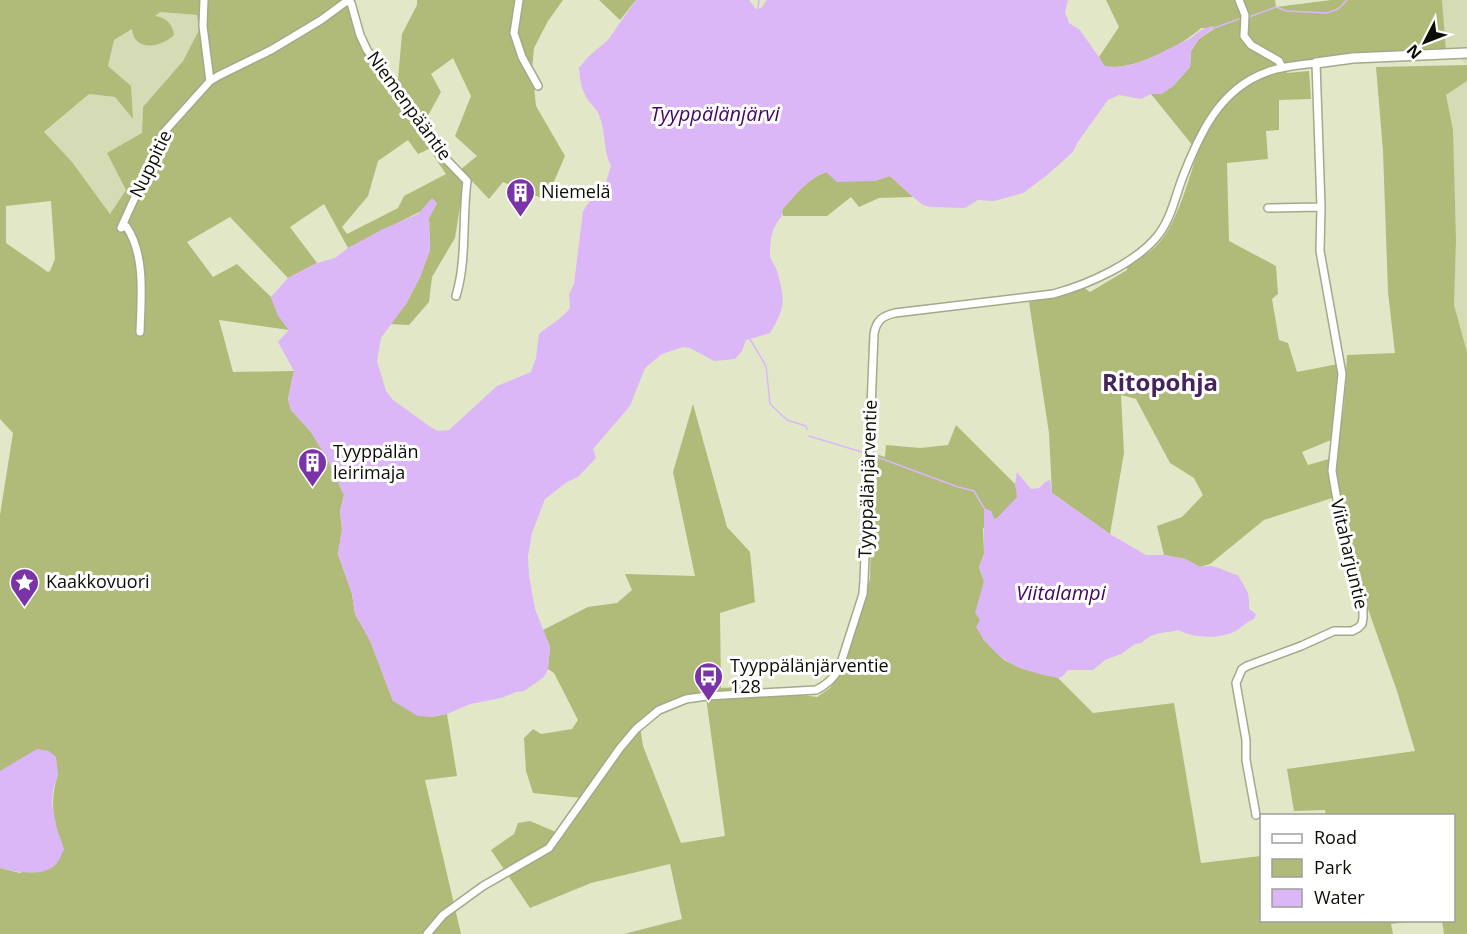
<svg xmlns="http://www.w3.org/2000/svg" width="1467" height="934" font-family="'Open Sans',sans-serif">
  <style>
    .built { fill: #d5dbb5 }
    .green { fill: #b0ba79; fill-rule: evenodd }
    .water { fill: #dbb7f8 }
    .lines { fill: none; stroke-linecap: round; stroke-linejoin: round }
    .stream { stroke: #dbb7f8; stroke-width: 1.5 }
    .street-casing { stroke: #a4a98c; stroke-width: 10 }
    .secondary-casing { stroke: #a4a98c; stroke-width: 12 }
    .street { stroke: #fff; stroke-width: 7 }
    .secondary { stroke: #fff; stroke-width: 9 }
    .labels { text-anchor: middle; stroke-width: 6; stroke-linejoin: round; paint-order: stroke }
    .street-label { font-size: 18px; fill: #0c0e05; stroke: #fff }
    .poi-label { font-size: 18px; fill: #0c0e05; stroke: #fff; text-anchor: start }
    .water-label { font-size: 20px; font-style: italic; fill: #450365; stroke: #fff }
    .district-label { font-size: 24px; font-weight: bold; fill: #45235b; stroke: #fff }
  </style>
  <rect width="100%" height="100%" fill="#e2e7c8"/>
  <path class="built" d="M 1442,0 L 1467,0 L 1467,64 L 1446,50 Z
    M 160,12 L 197,15 L 199,30 L 183,61 L 143,107 L 142,133 L 126,190 L 110,214 L 72,162 L 44,133 L 89,94 L 115,97 L 132,118 L 130,86 L 108,66 L 114,40 Z
    M 1467,81 L 1467,352 L 1454,305 L 1456,241 L 1446,95 Z"/>
  <path class="green" d="M 0,0 L 350,0 L 362,44 L 390,84 L 398,79 L 402,34 L 417,5 L 417,0 L 563,0 L 548,21 L 534,48 L 532,69 L 536,106 L 565,156 L 546,200 L 503,182 L 489,199 L 469,178 L 464,181 L 455,238 L 432,277 L 429,302 L 409,325 L 390,324 L 406,304 L 420,277 L 430,250 L 429,218 L 437,203 L 348,248 L 324,204 L 290,227 L 317,263 L 288,278 L 230,217 L 187,242 L 213,277 L 237,264 L 271,297 L 278,315 L 289,330 L 219,320 L 233,372 L 294,371 L 288,399 L 291,410 L 311,432 L 328,460 L 344,495 L 340,511 L 342,529 L 338,554 L 352,594 L 355,614 L 370,640 L 393,701 L 431,717 L 447,714 L 457,776 L 425,780 L 461,934 L 0,934 L 0,868 L 20,873 L 64,849 C 53,822 49,803 58,774 L 0,771 L 0,515 L 13,433 L 0,419 ZM 160,12 L 197,15 L 199,30 L 183,61 L 143,107 L 142,133 L 107,153 L 126,190 L 110,214 L 72,162 L 44,132 L 89,94 L 115,97 L 133,119 L 131,86 L 108,66 L 114,40 L 132,29 C 134,52 161,48 174,35 C 173,24 165,17 155,16 ZM 453,58 L 471,96 L 455,136 L 477,156 L 460,170 L 440,148 L 425,121 L 441,92 L 431,74 ZM 408,140 L 418,154 L 429,149 L 446,174 L 404,196 L 398,208 L 347,234 L 342,227 L 368,196 L 378,161 ZM 51,201 L 55,259 L 50,271 L 48,272 L 6,243 L 6,206 Z
    M 599,0 L 636,0 L 620,20 Z
    M 1106,0 L 1275,0 L 1276,7 L 1331,0 L 1442,0 L 1446,50 L 1284,65 L 1287,73 L 1309,71 L 1311,99 L 1279,100 L 1279,130 L 1266,131 L 1268,159 L 1227,163 L 1229,241 L 1276,266 L 1278,294 L 1272,299 L 1279,340 L 1288,343 L 1297,372 L 1338,364 L 1339,374 L 1331,440 L 1302,452 L 1308,465 L 1329,459 L 1328,475 L 1332,498 L 1264,520 L 1210,564 L 1200,567 L 1185,559 L 1164,555 L 1157,526 L 1182,517 L 1203,495 L 1194,478 L 1170,463 L 1136,399 L 1121,395 L 1124,453 L 1110,534 L 1052,493 L 1049,433 L 1029,302 L 1070,294 L 1083,287 L 1090,292 L 1127,270 L 1127,266 C 1138,259 1150,253 1158,244 C 1178,222 1188,180 1198,152 L 1151,94 L 1161,94 L 1173,86 L 1190,67 L 1191,51 L 1199,39 L 1214,29 L 1201,28 C 1180,47 1134,70 1105,67 L 1099,57 L 1119,27 Z
    M 1467,65 L 1467,81 L 1446,95 L 1453,130 L 1456,241 L 1454,305 L 1467,352 L 1467,934 L 1444,934 L 1442,921 L 1454,920 L 1454,816 L 1326,816 L 1325,810 L 1294,811 L 1287,769 L 1415,751 L 1397,691 L 1362,592 L 1346,536 L 1339,497 L 1336,471 L 1337,444 L 1344,406 L 1347,355 L 1395,353 L 1388,292 L 1383,151 L 1376,67 Z
    M 826,172 L 874,181 L 890,176 L 913,197 L 879,198 L 859,207 L 851,197 L 827,216 L 783,216 L 782,210 C 796,194 806,180 826,172 Z
    M 693,404 L 727,527 L 750,552 L 755,602 L 720,613 L 721,688 L 744,687 L 817,697 L 830,688 L 843,670 L 870,579 L 873,453 L 885,457 L 886,445 L 920,448 L 948,445 L 956,425 L 1015,484 L 1018,497 L 1004,513 L 983,528 L 984,554 L 979,567 L 984,581 L 980,620 L 983,639 L 1004,660 L 1023,669 L 1058,678 L 1093,713 L 1174,703 L 1201,863 L 1261,856 L 1262,920 L 1415,921 L 1391,924 L 1393,934 L 624,934 L 682,919 L 670,864 L 591,883 L 530,908 L 491,850 L 514,834 L 518,823 L 530,821 L 556,832 L 581,798 L 533,793 L 526,771 L 524,738 L 533,729 L 541,734 L 572,729 L 578,720 L 554,673 L 548,669 L 550,647 L 543,630 L 588,607 L 617,603 L 632,590 L 625,574 L 695,576 L 673,472 ZM 705,690 L 725,836 L 681,843 L 643,746 L 639,720 L 671,701 Z"/>
  <path class="water" d="M 636,0 L 749,0 L 756,9 L 761,8 L 767,0 L 1068,0 L 1065,12 L 1069,23 L 1080,30 L 1105,66 C 1134,71 1160,52 1185,41 C 1197,36 1197,29 1213,26 L 1214,28 L 1199,39 L 1191,50 L 1190,67 L 1173,86 L 1161,94 L 1151,94 L 1141,99 L 1119,95 L 1108,100 L 1077,143 L 1073,152 L 1046,176 L 1023,193 L 994,201 L 978,200 L 965,208 L 931,207 L 923,205 L 913,197 L 890,176 L 874,181 L 837,182 L 826,172 C 806,180 796,194 782,210 C 783,217 779,219 775,226 C 771,233 770,245 770,254 C 770,260 775,265 777,271 C 785,300 786,307 770,333 L 746,340 L 742,351 L 735,359 L 725,360 L 714,361 L 690,348 L 683,347 L 662,354 L 645,368 L 630,406 L 593,449 L 596,458 L 578,477 L 567,482 L 545,499 L 532,533 L 528,556 L 529,576 L 535,609 L 550,647 L 548,669 L 544,677 L 524,691 L 516,692 L 501,698 L 470,704 L 447,714 L 431,717 L 418,716 L 393,701 L 370,641 L 355,614 L 352,594 L 338,554 L 342,529 L 340,511 L 344,495 L 328,460 L 311,432 L 291,410 L 288,399 L 294,371 L 278,342 L 289,330 L 278,316 L 271,297 L 288,278 L 317,263 L 335,258 L 348,248 L 383,229 L 418,214 L 432,198 L 437,203 L 429,218 L 430,250 L 420,277 L 406,304 L 381,338 L 377,361 L 386,391 L 393,400 L 432,428 L 438,431 L 449,430 L 497,386 L 531,372 L 536,358 L 539,334 C 549,325 562,319 570,308 L 569,294 L 574,284 L 583,211 L 592,198 L 604,189 L 611,166 C 603,151 606,131 599,115 C 597,109 591,105 588,100 C 581,89 580,80 579,68 L 588,57 L 608,40 Z
    M 1017,472 L 1031,489 L 1039,488 L 1045,482 L 1050,480 L 1052,493 L 1110,534 L 1146,555 L 1164,555 L 1185,559 L 1200,567 C 1217,563 1223,572 1238,575 C 1246,591 1250,589 1249,609 L 1256,614 L 1254,619 C 1246,622 1241,628 1234,632 C 1218,639 1193,638 1178,630 C 1164,634 1152,631 1142,643 L 1135,644 L 1121,654 L 1105,660 L 1093,670 L 1068,670 L 1063,676 L 1058,678 C 1020,671 995,661 976,627 L 980,620 L 975,613 L 984,581 L 979,567 L 984,554 L 984,508 L 991,511 L 995,520 L 1017,497 L 1015,484 Z
    M 37,749 L 49,751 L 56,757 L 58,774 L 53,790 L 52,804 L 57,830 L 64,849 C 62,853 60,859 57,863 C 45,878 16,872 0,868 L 0,771 Z"/>
  <g class="lines">
    <path class="stream" d="M 758,8 L 759,0
      M 1249,17 L 1276,7 L 1287,11 L 1327,13 L 1338,9 L 1347,0
      M 1214,28 L 1239,19
      M 750,339 L 766,366 L 770,404 L 787,420 L 806,426 L 807,429
      M 809,436 L 865,453
      M 877,457 L 958,487 L 974,491 L 984,508"/>
    <defs>
      <path id="street" d="M 204,0 L 203,26 L 210,81
        M 519,0 L 514,33 L 522,57 L 538,86
        M 1239,0 L 1245,15 L 1244,36 L 1251,45 L 1279,61 L 1282,68
        M 1268,208 L 1321,207
        M 140,332 C 141,298 146,255 126,226 L 121,228 L 165,131 L 210,81 L 218,76 L 271,50 L 321,20 L 347,1 L 351,3 L 360,35 L 367,50 L 418,118 L 442,155 L 467,181 C 462,219 467,260 456,296
        M 427,934 L 443,915 L 483,886 L 549,848 L 620,748 L 636,729 L 659,710 L 686,699 L 707,696 L 816,690 C 827,685 833,679 839,669 L 863,594 L 864,580 L 874,334 C 876,321 882,316 895,313 L 1053,294 C 1087,285 1137,263 1159,234 C 1171,218 1175,198 1182,179 C 1199,135 1219,89 1267,72 C 1282,66 1300,65 1316,63 L 1321,207 L 1320,251 L 1342,374 L 1332,471 L 1343,534 L 1363,600 L 1363,618 L 1362,624 L 1358,628 L 1352,631 L 1334,631 L 1301,646 L 1247,666 L 1242,669 L 1236,683 L 1246,740 L 1246,760 L 1256,815"/>
      <path id="secondary" d="M 1316,63 L 1353,58 L 1467,53"/>
    </defs>
    <use href="#street" class="street-casing"/>
    <use href="#secondary" class="secondary-casing"/>
    <use href="#street" class="street"/>
    <use href="#secondary" class="secondary"/>
  </g>
  <defs>
    <symbol id="building-pin" viewBox="-11 -11 22 30"><path d="M0 17L-7.5 6A9.5 9.5 0 1 1 7.5 6Z" fill="#7b34a7" stroke="#fff"/><path d="M-4-6H4V6H1V3H-1V6H-4ZM-2.5-4.3h1.7v1.8h-1.7ZM.8-4.3h1.7v1.8H.8ZM-2.5-1h1.7V.8h-1.7ZM.8-1h1.7V.8H.8Z" fill="#fff"/></symbol>
    <symbol id="sight-pin" viewBox="-11 -11 22 30"><path d="M0 17L-7.5 6A9.5 9.5 0 1 1 7.5 6Z" fill="#7b34a7" stroke="#fff"/><path d="M0-6L1.8-2.2L6-1.7L2.9 1.2L3.7 5.4L0 3.3L-3.7 5.4L-2.9 1.2L-6-1.7L-1.8-2.2Z" fill="#fff"/></symbol>
    <symbol id="bus-pin" viewBox="-11 -11 22 30"><path d="M0 17L-7.5 6A9.5 9.5 0 1 1 7.5 6Z" fill="#7b34a7" stroke="#fff"/><path d="M-5-6H5V4H4V6H2V4H-2V6H-4V4H-5ZM-3.5-4V0h7V-4ZM-3.5 1.2v1.5H-2V1.2ZM2 1.2v1.5H3.5V1.2Z" fill="#fff"/></symbol>
  </defs>
  <g fill-rule="evenodd">
    <use href="#building-pin" x="504" y="176" width="33" height="45"/>
    <use href="#building-pin" x="296" y="446" width="33" height="45"/>
    <use href="#sight-pin" x="8" y="566" width="33" height="45"/>
    <use href="#bus-pin" x="692" y="660" width="33" height="45"/>
  </g>
  <g class="labels">
    <g class="street-label">
      <text transform="translate(409 106) rotate(54)" y="6">Niemenpääntie</text>
      <text transform="translate(151 164) rotate(-64)" y="6">Nuppitie</text>
      <text transform="translate(868 479) rotate(-88)" y="6">Tyyppälänjärventie</text>
      <text transform="translate(1349 554) rotate(77)" y="6">Viitaharjuntie</text>
    </g>
    <g class="poi-label">
      <text x="541" y="198">Niemelä</text>
      <text x="333" y="458">Tyyppälän<tspan x="333" dy="21">leirimaja</tspan></text>
      <text x="46" y="588">Kaakkovuori</text>
      <text x="730" y="672">Tyyppälänjärventie<tspan x="730" dy="21">128</tspan></text>
    </g>
    <g class="water-label">
      <text x="715" y="121">Tyyppälänjärvi</text>
      <text x="1061" y="600">Viitalampi</text>
    </g>
    <g class="district-label">
      <text x="1160" y="391">Ritopohja</text>
    </g>
  </g>
  <rect x="1260" y="814" width="195" height="108" fill="#ffffff" stroke="#9e9f9b" stroke-width="1.5"/>
  <rect x="1272" y="834" width="30" height="9" fill="#ffffff" stroke="#9e9f9b" stroke-width="1.5"/>
  <text x="1314" y="844" font-size="18" fill="#0c0e05">Road</text>
  <rect x="1272" y="859" width="30" height="18" fill="#b0ba79" stroke="#9e9f9b" stroke-width="1.5"/>
  <text x="1314" y="874" font-size="18" fill="#0c0e05">Park</text>
  <rect x="1272" y="889" width="30" height="18" fill="#dbb7f8" stroke="#9e9f9b" stroke-width="1.5"/>
  <text x="1314" y="904" font-size="18" fill="#0c0e05">Water</text>
  <g transform="translate(1425 42) rotate(228)" stroke="#ffffff" stroke-width="4.5" paint-order="stroke">
  <path d="M0-4.5L10 22L0 15L-10 22Z" fill="#0c0e05"/>
  <text y="-9" font-size="16" font-weight="bold" text-anchor="middle" fill="#0c0e05">N</text>
  </g>
</svg>
